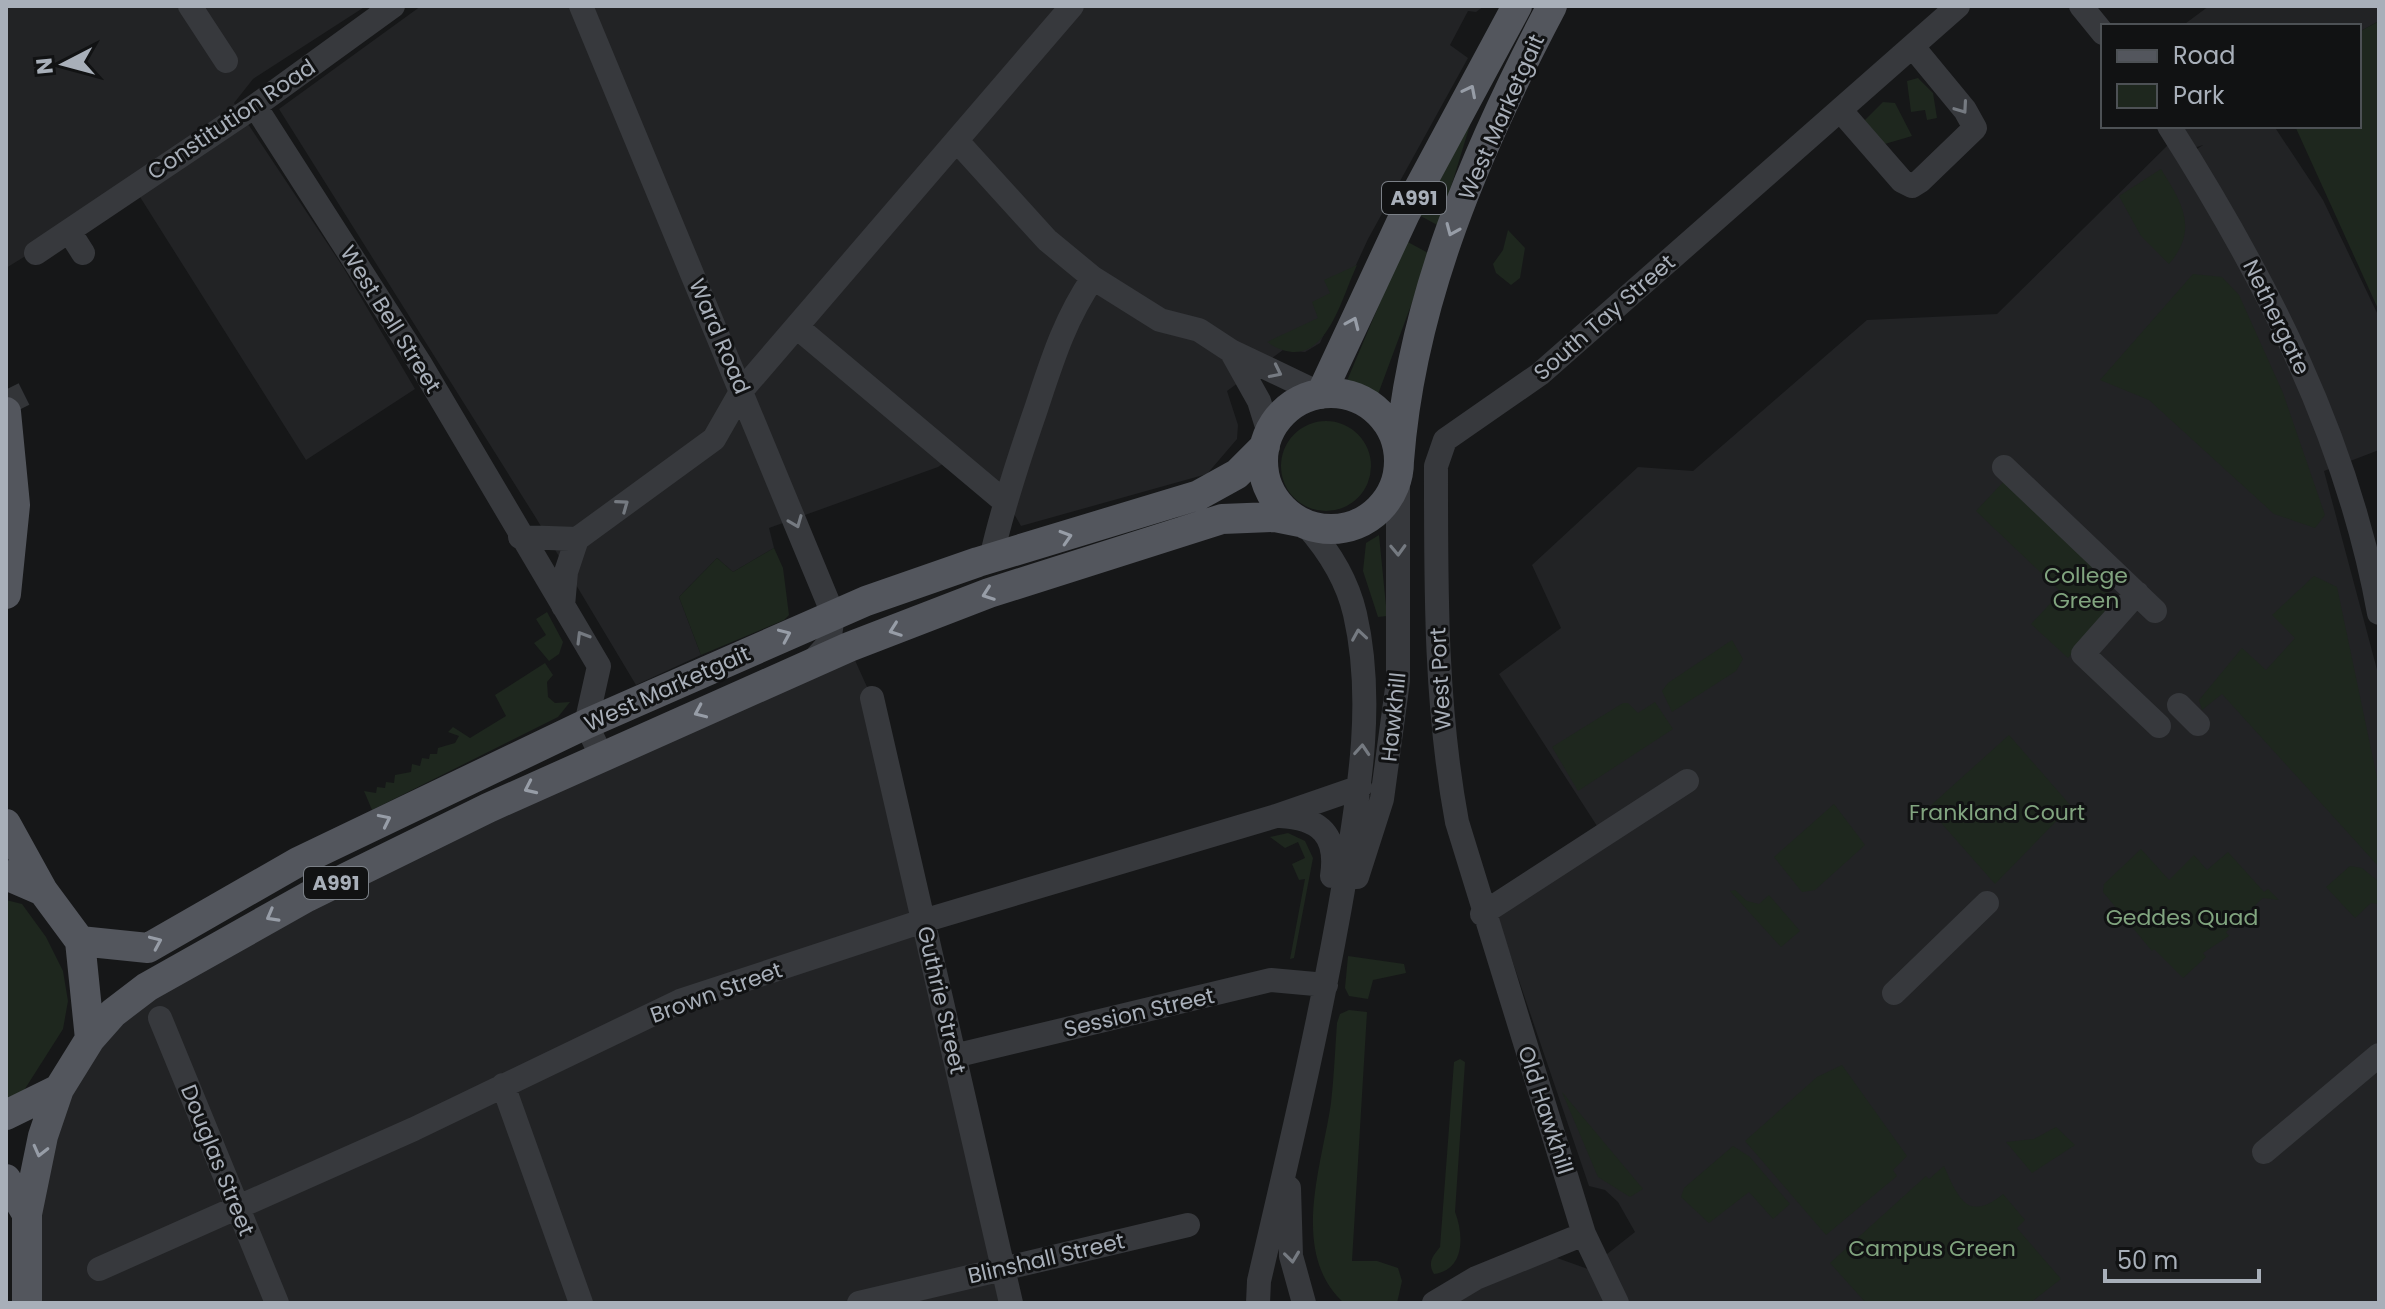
<svg xmlns="http://www.w3.org/2000/svg" width="2385" height="1309" font-family="Poppins,sans-serif">
  <style>
    .built { fill: #222325 }
    .green { fill: #1e271e }
    .lines { fill: none; stroke-linecap: round; stroke-linejoin: round }
    .minor-tunnel { stroke: #333538; stroke-width: 24; stroke-dasharray: 24 12; stroke-linecap: butt }
    .minor { stroke: #37393d; stroke-width: 24 }
    .major { stroke: #53565d; stroke-width: 30 }
    .oneway { stroke: #979da7 }
    .oneway2 { stroke: #757a81 }
    .labels { text-anchor: middle; stroke-width: 6; stroke-linejoin: round; paint-order: stroke }
    .shield { fill: #111213; stroke: #7b8087; stroke-width: 2 }
    .shield-label { font-size: 20px; font-weight: bold; fill: #a8afb9 }
    .street-label { font-size: 22px; fill: #a8afb9; stroke: #111213 }
    .park-label { font-size: 22px; fill: #81a47f; stroke: #111213 }
  </style>
  <rect width="100%" height="100%" fill="#161718"/>
  <path class="built" d="M 6,6 L 366,6 L 253,79 L 234,103 L 343,267 L 415,389 L 306,460 L 135,189 L 6,268 Z
    M 421,6 L 1484,6 L 1476,12 L 1468,11 L 1450,45 L 1468,58 L 1368,239 L 1320,343 L 1305,352 L 1283,350 L 1227,391 L 1238,425 L 1237,439 L 1207,474 L 1021,526 L 994,479 L 961,452 L 938,467 L 769,528 L 774,548 L 733,572 L 717,558 L 679,597 L 701,655 L 636,685 L 536,518 L 279,109 Z
    M 2209,6 L 2379,6 L 2379,21 L 2359,32 L 2359,26 L 2182,26 Z
    M 2176,126 L 2274,126 L 2323,200 L 2379,317 L 2379,450 L 2324,471 L 2379,677 L 2379,1303 L 1454,1303 L 1543,1253 L 1588,1269 L 1635,1232 L 1618,1202 L 1605,1190 L 1589,1186 L 1497,916 L 1608,843 L 1499,674 L 1561,628 L 1532,565 L 1638,467 L 1693,471 L 1867,320 L 1997,314 L 2171,142 L 2188,155 L 2203,145 L 2191,149 Z
    M 849,647 L 872,698 L 1011,1303 L 31,1303 L 29,1289 L 59,1089 L 147,987 Z"/>
  <path class="green" d="M 2379,21 L 2379,311 L 2295,126 L 2359,126 L 2359,32 Z
    M 1918,78 L 1933,93 L 1937,118 L 1927,120 L 1925,110 L 1911,112 L 1907,81 Z
    M 1883,102 L 1895,103 L 1912,136 L 1878,146 L 1863,122 Z
    M 1465,123 L 1470,125 L 1439,226 L 1417,214 Z
    M 2161,169 C 2182,203 2199,229 2169,264 L 2141,236 L 2119,196 Z
    M 1508,230 L 1525,248 L 1520,278 L 1511,285 L 1496,273 L 1493,264 L 1503,250 Z
    M 1406,241 L 1430,254 L 1377,397 L 1346,383 Z
    M 1357,265 C 1339,304 1323,379 1267,342 L 1318,318 L 1312,302 L 1330,293 L 1324,280 Z
    M 2193,274 L 2222,277 L 2239,295 L 2283,393 L 2325,515 L 2315,528 L 2274,514 L 2149,400 L 2100,380 Z
    M1281 466a45 45 0 1 1 90 0a45 45 0 1 1-90 0Z
    M 2007,478 L 2107,572 C 2117,611 2092,631 2068,658 L 2031,624 L 2061,592 L 1976,511 Z
    M 1379,535 L 1387,616 L 1378,617 L 1363,571 L 1366,543 Z
    M 774,548 L 783,568 L 789,615 L 784,620 L 701,655 L 679,597 L 717,558 L 733,572 Z
    M 2314,576 L 2337,587 L 2379,787 L 2379,867 L 2222,694 L 2202,710 L 2199,700 L 2242,648 L 2266,670 L 2295,638 L 2272,615 Z
    M 547,612 L 563,642 L 559,654 L 549,661 L 534,643 L 546,635 L 536,619 Z
    M 1732,640 L 1743,659 L 1736,671 L 1672,712 L 1662,691 L 1668,683 Z
    M 545,663 L 553,675 L 547,682 L 548,697 L 555,703 L 570,702 L 558,717 L 372,810 L 364,791 L 376,793 L 377,787 L 385,788 L 386,782 L 394,783 L 395,775 L 411,772 L 412,764 L 420,766 L 422,758 L 429,759 L 430,754 L 437,754 L 438,748 L 455,743 L 459,736 L 448,732 L 453,727 L 470,738 L 506,716 L 495,695 Z
    M 1655,702 L 1673,729 L 1578,791 L 1552,747 L 1623,703 L 1628,703 L 1638,713 Z
    M 2009,735 L 2071,806 L 1995,884 L 1928,808 Z
    M 1834,804 L 1865,845 L 1815,890 L 1802,892 L 1774,857 Z
    M 1288,833 L 1305,841 L 1313,858 L 1294,958 L 1290,959 L 1305,879 L 1299,880 L 1292,864 L 1305,858 L 1298,842 L 1285,848 L 1270,837 Z
    M 2141,849 L 2169,880 L 2194,855 L 2207,870 L 2228,852 L 2264,892 L 2268,889 L 2279,900 L 2263,898 L 2226,932 L 2229,936 L 2203,953 L 2206,957 L 2183,978 L 2154,949 L 2152,951 L 2103,892 L 2104,884 Z
    M 2350,866 L 2362,868 L 2379,882 L 2379,904 L 2371,903 L 2355,918 L 2326,887 Z
    M 1735,890 L 1747,901 L 1759,904 L 1769,895 L 1800,931 L 1781,947 L 1730,891 Z
    M 6,900 L 22,904 L 46,937 L 63,971 L 68,1001 L 63,1029 L 23,1092 L 6,1100 Z
    M 1348,956 L 1404,964 L 1406,973 L 1373,980 L 1368,999 L 1349,996 L 1345,988 Z
    M 1349,1010 L 1367,1012 L 1352,1261 L 1377,1261 L 1398,1268 L 1402,1281 L 1397,1303 L 1344,1303 C 1289,1253 1322,1166 1331,1103 C 1334,1077 1335,1050 1337,1023 L 1340,1014 Z
    M 1460,1059 L 1465,1062 L 1455,1212 C 1464,1235 1465,1270 1434,1274 C 1427,1262 1433,1256 1440,1247 L 1454,1062 Z
    M 1842,1065 L 1907,1156 L 1893,1170 L 1897,1176 L 1826,1235 L 1745,1141 L 1817,1077 Z
    M 1562,1092 L 1643,1189 L 1630,1197 L 1598,1177 Z
    M 2056,1127 L 2075,1145 L 2032,1173 L 2006,1142 L 2034,1139 Z
    M 1733,1146 L 1750,1157 L 1790,1204 L 1773,1219 L 1749,1192 L 1709,1223 L 1681,1197 L 1684,1188 Z
    M 1944,1166 C 1958,1198 1968,1223 2003,1194 L 2025,1220 L 2017,1228 L 2061,1279 L 2030,1303 L 1866,1303 L 1830,1263 L 1926,1176 L 1929,1179 Z"/>
  <g class="lines">
    <path class="minor-tunnel" d="M 6,403 L 24,394"/>
    <path class="minor" d="M 190,6 L 226,61
      M 581,6 L 833,614 L 829,643 L 812,662
      M 2081,6 L 2103,33
      M 255,106 L 421,365 L 599,666 L 586,724 L 601,755
      M 1841,111 L 1902,181 L 1912,186 L 1920,181 L 1975,128 L 1965,110 L 1913,47
      M 2169,126 C 2265,277 2347,436 2379,613
      M 957,141 L 1047,240 L 1093,278 L 1160,320 L 1199,330 L 1231,351 L 1321,394
      M 69,231 L 83,253
      M 36,253 L 255,106 L 393,6
      M 798,328 L 1005,502
      M 1231,351 L 1259,401 L 1269,433
      M 2004,467 L 2155,611
      M 520,537 L 577,539
      M 991,559 C 1002,509 1018,461 1035,412 C 1051,364 1064,320 1093,278
      M 2137,593 L 2083,654 L 2159,726
      M 563,606 L 566,572 L 577,539 L 714,439 L 742,390 L 1072,6
      M 872,698 L 1011,1303
      M 2179,705 L 2198,724
      M 1280,816 C 1321,818 1338,836 1332,876
      M 1357,877 L 1382,799 L 1398,681 L 1398,472
      M 1482,914 L 1687,781
      M 1894,993 L 1987,903
      M 160,1018 L 277,1303
      M 954,1056 L 1271,980 L 1326,985
      M 503,1085 L 581,1303
      M 2264,1152 L 2379,1055
      M 1289,1188 L 1291,1256 L 1304,1303
      M 99,1269 L 414,1129 L 680,1001 L 923,921 L 1276,816 L 1360,787
      M 859,1303 L 1188,1225
      M 1258,1303 L 1259,1281 C 1290,1148 1322,1014 1345,878 C 1359,792 1375,701 1355,614 C 1347,579 1329,551 1306,525
      M 1434,1303 L 1476,1278 L 1584,1234
      M 1617,1303 L 1584,1234 L 1457,822 C 1435,704 1436,586 1436,466 L 1445,440 L 1540,374 L 1958,6"/>
    <path class="major" d="M1263 461a68 68 0 1 1 136 0a68 68 0 1 1-136 0Z
      M 1321,394 L 1405,214 L 1517,6
      M 6,412 L 15,505 L 6,594
      M 1399,461 C 1411,300 1477,148 1552,6
      M 6,824 L 43,891 L 80,941 L 90,1039
      M 6,875 L 43,891
      M 80,941 L 148,948 L 298,862 L 586,724 L 866,601 L 978,562 L 1199,495 L 1237,474 L 1265,446
      M 6,1115 L 59,1089
      M 6,1179 L 27,1214
      M 27,1303 L 27,1214 L 43,1136 L 59,1089 L 90,1039 L 113,1013 L 147,987 L 307,897 L 488,808 L 849,647 L 989,593 L 1222,519 L 1275,517 L 1300,522"/>
  </g>
  <defs><path id="oneway-chevron" d="M-2-3.5L2.5 0L-2 3.5" fill="none" stroke-width="1.6" stroke-linecap="round" stroke-linejoin="round" transform="scale(2)"/></defs>
  <g class="oneway">
    <use href="#oneway-chevron" transform="translate(1470 91) rotate(-63)"/>
    <use href="#oneway-chevron" transform="translate(1452 230) rotate(113)"/>
    <use href="#oneway-chevron" transform="translate(1353 323) rotate(-66)"/>
    <use href="#oneway-chevron" transform="translate(1066 537) rotate(-17)"/>
    <use href="#oneway-chevron" transform="translate(988 594) rotate(160)"/>
    <use href="#oneway-chevron" transform="translate(895 630) rotate(160)"/>
    <use href="#oneway-chevron" transform="translate(785 635) rotate(-24)"/>
    <use href="#oneway-chevron" transform="translate(700 712) rotate(156)"/>
    <use href="#oneway-chevron" transform="translate(530 788) rotate(155)"/>
    <use href="#oneway-chevron" transform="translate(385 820) rotate(-26)"/>
    <use href="#oneway-chevron" transform="translate(272 916) rotate(151)"/>
    <use href="#oneway-chevron" transform="translate(156 942) rotate(-24)"/>
    <use href="#oneway-chevron" transform="translate(40 1151) rotate(104)"/>
  </g>
  <g class="oneway2">
    <use href="#oneway-chevron" transform="translate(1962 108) rotate(55)"/>
    <use href="#oneway-chevron" transform="translate(1276 372) rotate(26)"/>
    <use href="#oneway-chevron" transform="translate(623 505) rotate(-36)"/>
    <use href="#oneway-chevron" transform="translate(796 522) rotate(68)"/>
    <use href="#oneway-chevron" transform="translate(1398 550) rotate(88)"/>
    <use href="#oneway-chevron" transform="translate(1359 635) rotate(-99)"/>
    <use href="#oneway-chevron" transform="translate(582 637) rotate(-121)"/>
    <use href="#oneway-chevron" transform="translate(1362 750) rotate(-86)"/>
    <use href="#oneway-chevron" transform="translate(1292 1257) rotate(83)"/>
  </g>
  <g class="labels">
    <g class="shield">
      <rect x="1382" y="182" width="64" height="32" rx="6"/>
      <rect x="304" y="867" width="64" height="32" rx="6"/>
    </g>
    <g class="shield-label">
      <text x="1414" y="205">A991</text>
      <text x="336" y="890">A991</text>
    </g>
    <g class="street-label">
      <text transform="translate(1501 117) rotate(-66)" y="8">West Marketgait</text>
      <text transform="translate(231 119) rotate(-34)" y="8">Constitution Road</text>
      <text transform="translate(1604 317) rotate(-41)" y="8">South Tay Street</text>
      <text transform="translate(2277 317) rotate(64)" y="8">Nethergate</text>
      <text transform="translate(391 319) rotate(58)" y="8">West Bell Street</text>
      <text transform="translate(720 336) rotate(67)" y="8">Ward Road</text>
      <text transform="translate(1440 679) rotate(-93)" y="8">West Port</text>
      <text transform="translate(667 688) rotate(-24)" y="8">West Marketgait</text>
      <text transform="translate(1393 717) rotate(-84)" y="8">Hawkhill</text>
      <text transform="translate(716 992) rotate(-20)" y="8">Brown Street</text>
      <text transform="translate(942 1000) rotate(77)" y="8">Guthrie Street</text>
      <text transform="translate(1139 1012) rotate(-13)" y="8">Session Street</text>
      <text transform="translate(1546 1110) rotate(72)" y="8">Old Hawkhill</text>
      <text transform="translate(218 1160) rotate(68)" y="8">Douglas Street</text>
      <text transform="translate(1046 1258) rotate(-13)" y="8">Blinshall Street</text>
    </g>
    <g class="park-label">
      <text x="2086" y="583">College<tspan x="2086" dy="25">Green</tspan></text>
      <text x="1997" y="820">Frankland Court</text>
      <text x="2182" y="925">Geddes Quad</text>
      <text x="1932" y="1256">Campus Green</text>
    </g>
  </g>
  <rect width="2385" height="1309" fill="none" stroke="#a8afb9" stroke-width="16"/>
  <rect x="2101" y="24" width="260" height="104" fill="#111213" stroke="#4d5155" stroke-width="2"/>
  <rect x="2117" y="50" width="40" height="12" fill="#53565d" stroke="#4d5155" stroke-width="2"/>
  <text x="2173" y="64" font-size="24" fill="#a8afb9">Road</text>
  <rect x="2117" y="84" width="40" height="24" fill="#1e271e" stroke="#4d5155" stroke-width="2"/>
  <text x="2173" y="104" font-size="24" fill="#a8afb9">Park</text>
  <g transform="translate(64 64) rotate(264)" stroke="#111213" stroke-width="6" paint-order="stroke">
  <path d="M0-6L14 30L0 20L-14 30Z" fill="#a8afb9"/>
  <text y="-12" font-size="22" font-weight="bold" text-anchor="middle" fill="#a8afb9">N</text>
  </g>
  <path d="M2105 1269v12h154v-12" fill="none" stroke="#a8afb9" stroke-width="4"/>
  <text x="2117" y="1269" font-size="24" fill="#a8afb9" stroke="#111213" stroke-width="6" paint-order="stroke">50 m</text>
</svg>
